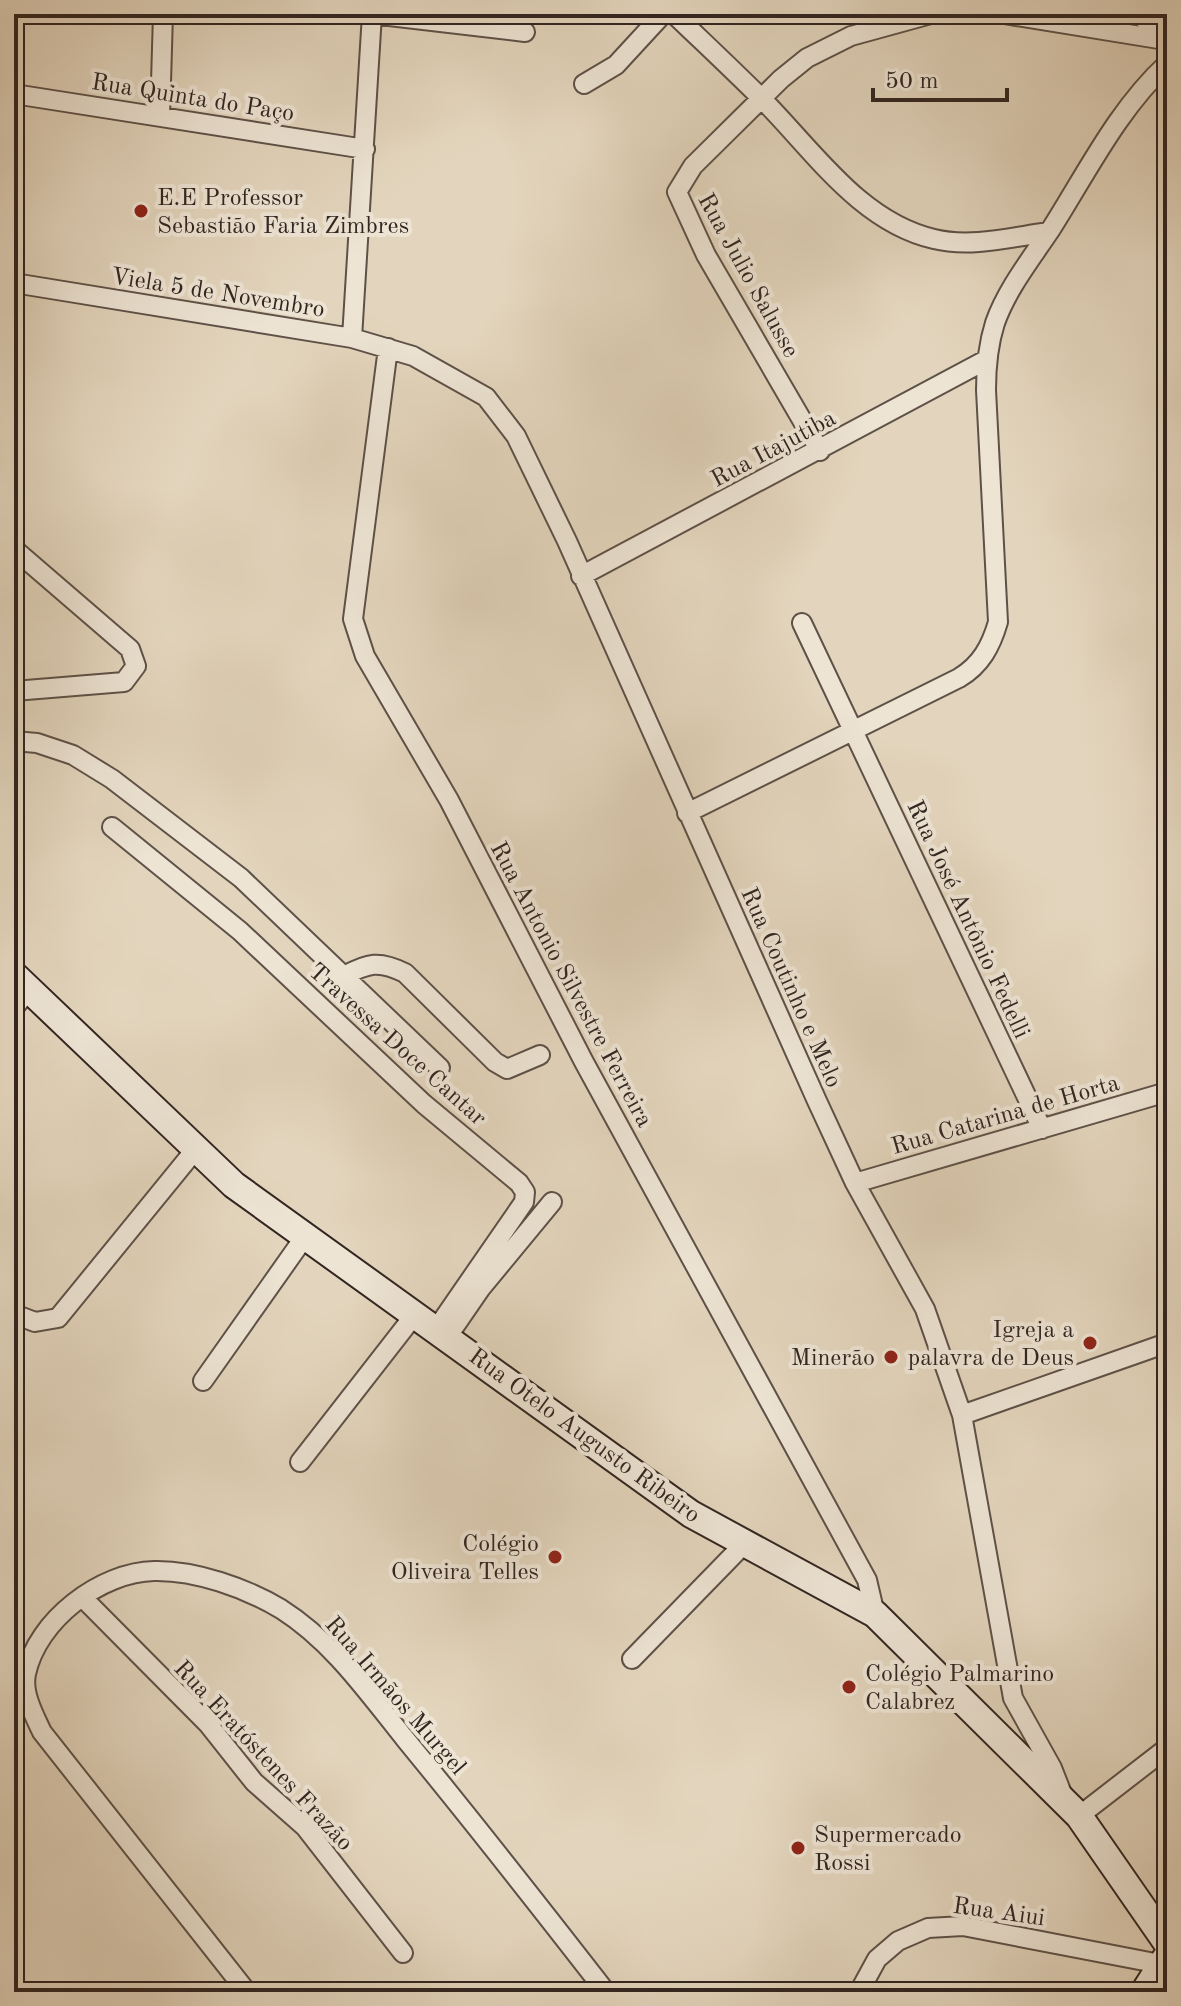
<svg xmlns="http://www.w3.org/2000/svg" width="1181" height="2006" font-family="'Old Standard TT',serif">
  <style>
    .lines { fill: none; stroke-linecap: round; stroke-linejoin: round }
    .street-casing { stroke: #5e5148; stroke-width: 22 }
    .secondary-casing { stroke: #322521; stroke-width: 30 }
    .street { stroke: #ede4d4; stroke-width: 18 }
    .secondary { stroke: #ede4d4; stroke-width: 26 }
    .poi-dot { fill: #8f2418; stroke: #ede4d4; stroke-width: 3 }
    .labels { text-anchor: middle; stroke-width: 8; stroke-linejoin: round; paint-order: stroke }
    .street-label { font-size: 24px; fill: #322521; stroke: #ede4d4 }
    .poi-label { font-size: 24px; fill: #322521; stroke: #ede4d4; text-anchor: start }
  </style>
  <rect width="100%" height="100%" fill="#e3d5bd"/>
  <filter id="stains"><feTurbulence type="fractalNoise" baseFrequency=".0025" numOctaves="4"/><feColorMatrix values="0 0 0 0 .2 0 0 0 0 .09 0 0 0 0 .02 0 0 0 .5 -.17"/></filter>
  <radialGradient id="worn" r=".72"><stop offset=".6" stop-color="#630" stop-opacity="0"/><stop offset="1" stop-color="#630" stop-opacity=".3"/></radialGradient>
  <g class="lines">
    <defs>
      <path id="street" d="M 674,14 C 703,42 733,70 762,99 C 813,150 860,222 934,239 C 971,248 1012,237 1049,232
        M 1004,14 L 1165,40
        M 1139,14 L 1167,41
        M 584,84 L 616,65 L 663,14
        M 14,94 L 365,149
        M 160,116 L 163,14
        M 14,283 L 352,338 L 413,356 L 486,397 L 516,436 L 567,541 L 817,1101 L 855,1183 L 925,1309 L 962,1415 L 1013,1698 L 1052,1768 L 1063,1796
        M 352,338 L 372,14 L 525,32
        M 388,348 L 353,619 L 365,656 L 449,800 L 584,1062 L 867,1580 L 875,1614
        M 820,451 L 706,255 L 677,192 L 693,166 L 781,79 L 807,58 L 851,36 L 931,14
        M 14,549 L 130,649 L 136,666 L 124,682 L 14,691
        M 581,576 L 986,360
        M 802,623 L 1042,1129
        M 14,741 L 37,743 L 73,755 L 112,779 L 241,878 L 440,1068
        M 687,813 L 959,678 C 981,665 991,646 998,622 L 986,390 C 986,367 988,345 995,323 C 1007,289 1031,259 1051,229 C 1086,174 1118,109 1167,64
        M 112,827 L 240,931 L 424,1104 L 519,1183 L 525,1192 L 524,1202 L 437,1328
        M 344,976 C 368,963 379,960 405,973 L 495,1062 L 507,1069 L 540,1055
        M 14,1008 L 29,989
        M 855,1183 L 1167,1092
        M 14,1314 L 35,1322 L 58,1318 L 195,1150
        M 448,1336 L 481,1288 L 552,1202
        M 203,1381 L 306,1235
        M 962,1415 L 1167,1343
        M 300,1462 L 416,1313
        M 82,1597 L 208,1724 L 254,1782 L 305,1827 L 403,1953
        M 632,1659 L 745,1543
        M 1079,1816 L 1167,1748
        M 247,1992 L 42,1732 C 34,1715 22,1693 26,1674 C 37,1620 101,1572 154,1571 C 195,1570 246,1588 281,1609 C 333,1642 368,1693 406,1740 C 474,1823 540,1907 606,1992
        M 859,1992 L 877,1959 L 898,1941 L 928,1928 L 963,1926 L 1160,1964"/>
      <path id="secondary" d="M 14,975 L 234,1185 L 691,1514 L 875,1614 L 1079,1816 L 1167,1943
        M 1144,1992 L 1167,1956"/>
    </defs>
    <use href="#street" class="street-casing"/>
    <use href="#secondary" class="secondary-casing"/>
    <use href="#street" class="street"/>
    <use href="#secondary" class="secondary"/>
  </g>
  <g class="poi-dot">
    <circle cx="141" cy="211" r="8"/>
    <circle cx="1090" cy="1343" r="8"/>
    <circle cx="891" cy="1357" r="8"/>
    <circle cx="555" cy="1557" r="8"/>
    <circle cx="849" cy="1687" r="8"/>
    <circle cx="798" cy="1848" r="8"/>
  </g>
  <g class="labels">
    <g class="street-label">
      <text transform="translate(193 97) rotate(9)" y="8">Rua Quinta do Paço</text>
      <text transform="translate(749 275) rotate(61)" y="8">Rua Julio Salusse</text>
      <text transform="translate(218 292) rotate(9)" y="8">Viela 5 de Novembro</text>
      <text transform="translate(773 448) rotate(-28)" y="8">Rua Itajutiba</text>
      <text transform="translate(969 919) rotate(65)" y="8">Rua José Antônio Fedelli</text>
      <text transform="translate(572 984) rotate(62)" y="8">Rua Antonio Silvestre Ferreira</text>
      <text transform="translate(792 987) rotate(66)" y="8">Rua Coutinho e Melo</text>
      <text transform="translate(398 1044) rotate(42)" y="8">Travessa Doce Cantar</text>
      <text transform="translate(1005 1114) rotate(-16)" y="8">Rua Catarina de Horta</text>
      <text transform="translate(585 1435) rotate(36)" y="8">Rua Otelo Augusto Ribeiro</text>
      <text transform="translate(396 1695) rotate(49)" y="8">Rua Irmãos Murgel</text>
      <text transform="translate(264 1755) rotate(47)" y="8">Rua Eratóstenes Frazão</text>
      <text transform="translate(999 1911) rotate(8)" y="8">Rua Aiui</text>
    </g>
    <g class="poi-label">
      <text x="157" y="205">E.E Professor<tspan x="157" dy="28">Sebastião Faria Zimbres</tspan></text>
      <text x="1074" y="1337" text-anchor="end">Igreja a<tspan x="1074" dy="28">palavra de Deus</tspan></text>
      <text x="875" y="1365" text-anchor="end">Minerão</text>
      <text x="539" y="1551" text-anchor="end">Colégio<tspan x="539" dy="28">Oliveira Telles</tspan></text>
      <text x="865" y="1681">Colégio Palmarino<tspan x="865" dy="28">Calabrez</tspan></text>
      <text x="814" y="1842">Supermercado<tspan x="814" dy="28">Rossi</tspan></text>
    </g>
  </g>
  <rect width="1181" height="2006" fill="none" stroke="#e3d5bd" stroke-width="48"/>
  <rect x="16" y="16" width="1149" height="1974" fill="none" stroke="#322521" stroke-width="4"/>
  <rect x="24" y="24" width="1133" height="1958" fill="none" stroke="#322521" stroke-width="2"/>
  <path d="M873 88v12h134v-12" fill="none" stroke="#322521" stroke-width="4"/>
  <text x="885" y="88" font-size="24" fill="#322521" stroke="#ede4d4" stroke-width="6" paint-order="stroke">50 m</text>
  <rect width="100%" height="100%" filter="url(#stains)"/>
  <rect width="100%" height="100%" fill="url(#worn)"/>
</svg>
